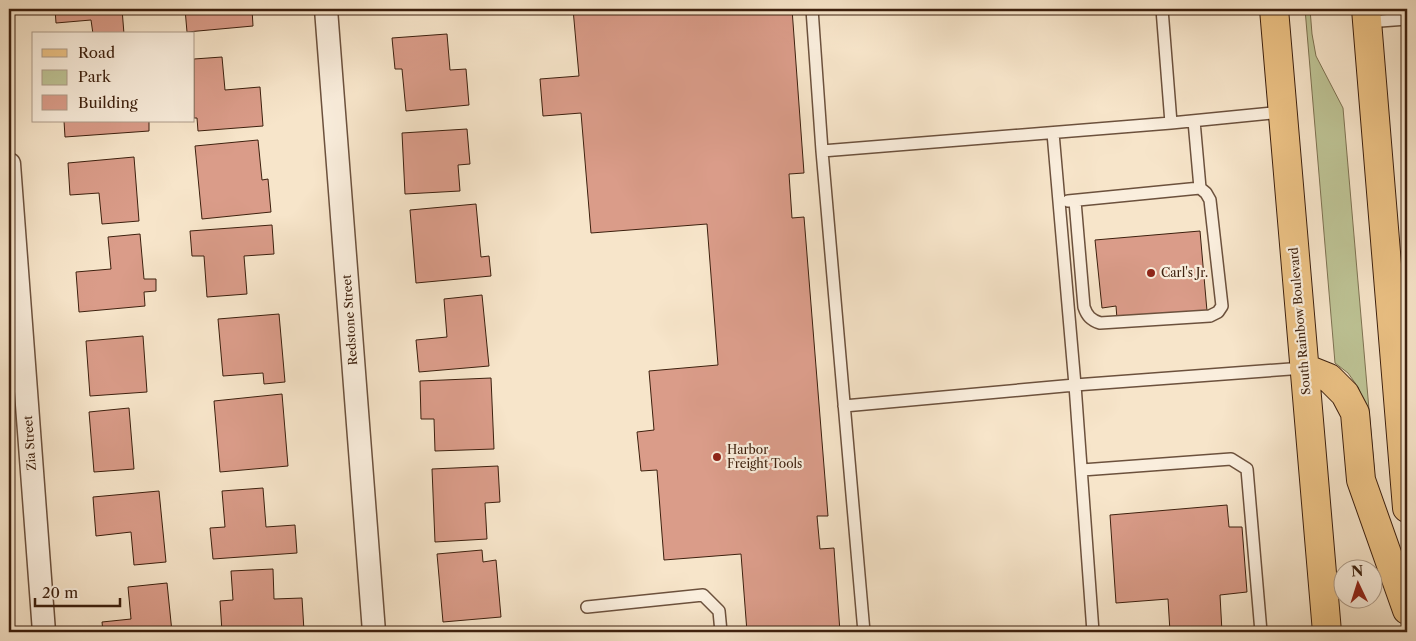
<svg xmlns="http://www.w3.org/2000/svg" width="1416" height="641" font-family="'Libre Caslon Text',serif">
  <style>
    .green { fill: #bec496; stroke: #7e7252 }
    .building { fill: #da9c89; stroke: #3d200e }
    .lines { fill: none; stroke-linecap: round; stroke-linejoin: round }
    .lane-casing { stroke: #6c513d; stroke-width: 14 }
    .street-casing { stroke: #6c513d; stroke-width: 25 }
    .primary-casing { stroke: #3d200e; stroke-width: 30 }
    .lane { stroke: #faeedd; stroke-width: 11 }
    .street { stroke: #faeedd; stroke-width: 22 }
    .primary { stroke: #ecc285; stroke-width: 28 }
    .poi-dot { fill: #8f2418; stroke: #faeedd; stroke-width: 2 }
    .labels { text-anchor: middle; stroke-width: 4.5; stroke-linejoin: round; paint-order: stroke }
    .poi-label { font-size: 12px; fill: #3d200e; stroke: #faeedd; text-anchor: start }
    .street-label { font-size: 12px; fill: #3d200e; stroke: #faeedd }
  </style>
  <rect width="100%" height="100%" fill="#f7e5ca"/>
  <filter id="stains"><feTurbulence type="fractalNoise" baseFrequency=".004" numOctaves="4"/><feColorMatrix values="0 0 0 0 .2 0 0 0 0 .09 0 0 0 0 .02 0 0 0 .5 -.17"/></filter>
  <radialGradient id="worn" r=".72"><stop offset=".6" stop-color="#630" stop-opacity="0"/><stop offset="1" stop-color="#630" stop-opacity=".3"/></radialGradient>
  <path class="green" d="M 1305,9 L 1310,9 L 1312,34 L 1316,56 L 1343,108 L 1375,479 L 1373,482 L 1365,405 L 1358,387 L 1348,373 L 1335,363 Z"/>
  <path class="building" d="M 55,9 L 122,9 L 124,34 L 93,34 L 91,20 L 56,23 Z
    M 185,9 L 252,9 L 253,26 L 187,32 Z
    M 393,9 L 451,9 L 393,14 Z
    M 573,9 L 792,9 L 804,173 L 789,174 L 792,218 L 804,217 L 828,516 L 817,516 L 820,549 L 834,548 L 840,632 L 747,632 L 741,554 L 664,560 L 657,470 L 641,471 L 637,432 L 654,430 L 649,371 L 718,365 L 707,224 L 591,233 L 581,113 L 543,116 L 540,79 L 579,76 Z
    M 447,34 L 450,70 L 466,69 L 469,105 L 406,111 L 402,69 L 395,69 L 392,38 Z
    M 222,57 L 225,90 L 260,87 L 263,126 L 198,131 L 197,118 L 194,118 L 194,59 Z
    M 64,121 L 149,121 L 149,131 L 65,137 Z
    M 467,129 L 470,164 L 458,165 L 460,191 L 405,194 L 402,133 Z
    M 258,140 L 262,180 L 268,179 L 271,212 L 202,219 L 195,146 Z
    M 134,157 L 139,221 L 102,224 L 99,193 L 70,195 L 68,163 Z
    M 476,204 L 481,257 L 489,256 L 491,276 L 416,283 L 410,210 Z
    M 272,225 L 274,254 L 244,256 L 247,294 L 207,297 L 204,256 L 192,256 L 190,231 Z
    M 1200,231 L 1207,311 L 1117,319 L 1116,306 L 1102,308 L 1095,240 Z
    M 140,234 L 144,279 L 156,279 L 156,291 L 144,292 L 145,306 L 79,312 L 76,272 L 111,269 L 108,237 Z
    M 482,295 L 489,366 L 419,372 L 416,340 L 447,337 L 444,299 Z
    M 279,314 L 285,382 L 264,384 L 263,373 L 223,376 L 218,319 Z
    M 143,336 L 147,392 L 90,396 L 86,341 Z
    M 491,378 L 494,449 L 435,451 L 434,419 L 421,419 L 420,381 Z
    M 282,394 L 288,466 L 220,472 L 214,401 Z
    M 129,408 L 134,469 L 94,472 L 89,412 Z
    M 498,466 L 500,502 L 485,503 L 487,539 L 435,542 L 432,469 Z
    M 263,488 L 266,527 L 295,525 L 297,553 L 213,559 L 210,528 L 225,527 L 222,491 Z
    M 159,491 L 166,562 L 134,565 L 131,532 L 96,536 L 93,497 Z
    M 1227,505 L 1229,527 L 1242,527 L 1247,592 L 1220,595 L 1222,632 L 1170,632 L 1168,599 L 1116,603 L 1110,515 Z
    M 482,550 L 483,562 L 496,560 L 501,617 L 443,622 L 437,554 Z
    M 273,569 L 274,599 L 302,598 L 304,631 L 222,632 L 220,601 L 233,600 L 231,571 Z
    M 167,583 L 172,632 L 103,632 L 102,622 L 131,619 L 128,587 Z"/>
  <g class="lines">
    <defs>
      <path id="lane" d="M 812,9 L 822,151 L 1171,123 L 1282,112
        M 1162,9 L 1171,123
        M 1367,22 L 1407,19
        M 1053,133 L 1075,385 L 1093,632
        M 822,151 L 864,632
        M 1068,201 L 1200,188 L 1194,121
        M 1075,201 L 1084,307 C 1087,316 1091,320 1100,323 L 1210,316 L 1218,312 L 1222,306 L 1210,200 L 1206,193 L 1200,188
        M 844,406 L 1075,385 L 1304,368
        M 1082,470 L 1231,459 L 1247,469 L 1261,632
        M 587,607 L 703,595 L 719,611 L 721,632"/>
      <path id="street" d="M 326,9 L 374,632
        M 9,164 L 44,632"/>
      <path id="primary" d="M 1274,9 L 1327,632
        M 1366,9 L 1407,508
        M 1304,368 L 1329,378 L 1345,394 L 1355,413 L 1361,480 L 1407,610"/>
    </defs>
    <use href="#lane" class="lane-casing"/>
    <use href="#street" class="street-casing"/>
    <use href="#primary" class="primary-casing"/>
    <use href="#lane" class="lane"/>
    <use href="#street" class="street"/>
    <use href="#primary" class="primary"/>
  </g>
  <g class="poi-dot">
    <circle cx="1151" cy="273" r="5"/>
    <circle cx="717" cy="457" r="5"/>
  </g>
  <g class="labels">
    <g class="poi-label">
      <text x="1161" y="277">Carl's Jr.</text>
      <text x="727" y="454">Harbor<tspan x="727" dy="14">Freight Tools</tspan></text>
    </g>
    <g class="street-label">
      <text transform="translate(350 320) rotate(-94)" y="4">Redstone Street</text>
      <text transform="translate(1300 321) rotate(-95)" y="4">South Rainbow Boulevard</text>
      <text transform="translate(30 443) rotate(-94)" y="4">Zia Street</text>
    </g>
  </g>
  <rect width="1416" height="641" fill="none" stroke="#f7e5ca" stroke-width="30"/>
  <rect x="10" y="10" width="1396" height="621" fill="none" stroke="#3d200e" stroke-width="2.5"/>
  <rect x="15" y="15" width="1386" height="611" fill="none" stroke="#3d200e"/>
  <rect x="32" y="32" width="162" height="90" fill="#faeedd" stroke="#ae9c8a"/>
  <rect x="42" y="49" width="25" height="8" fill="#ecc285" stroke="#ae9c8a"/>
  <text x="78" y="58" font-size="15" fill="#3d200e">Road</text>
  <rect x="42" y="70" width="25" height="15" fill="#bec496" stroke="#ae9c8a"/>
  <text x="78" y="82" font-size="15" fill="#3d200e">Park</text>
  <rect x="42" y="95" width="25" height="15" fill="#da9c89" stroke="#ae9c8a"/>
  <text x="78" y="108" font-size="15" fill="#3d200e">Building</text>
  <g transform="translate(1358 584) rotate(356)"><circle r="24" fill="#faeedd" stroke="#ae9c8a"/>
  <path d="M0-4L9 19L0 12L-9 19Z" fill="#8f2418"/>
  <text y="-8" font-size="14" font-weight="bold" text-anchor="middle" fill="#3d200e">N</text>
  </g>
  <path d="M35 598v8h85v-8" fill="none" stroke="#3d200e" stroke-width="2.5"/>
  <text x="42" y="598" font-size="15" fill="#3d200e" stroke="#faeedd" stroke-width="4" paint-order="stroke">20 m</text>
  <rect width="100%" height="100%" filter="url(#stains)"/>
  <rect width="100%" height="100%" fill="url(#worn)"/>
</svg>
